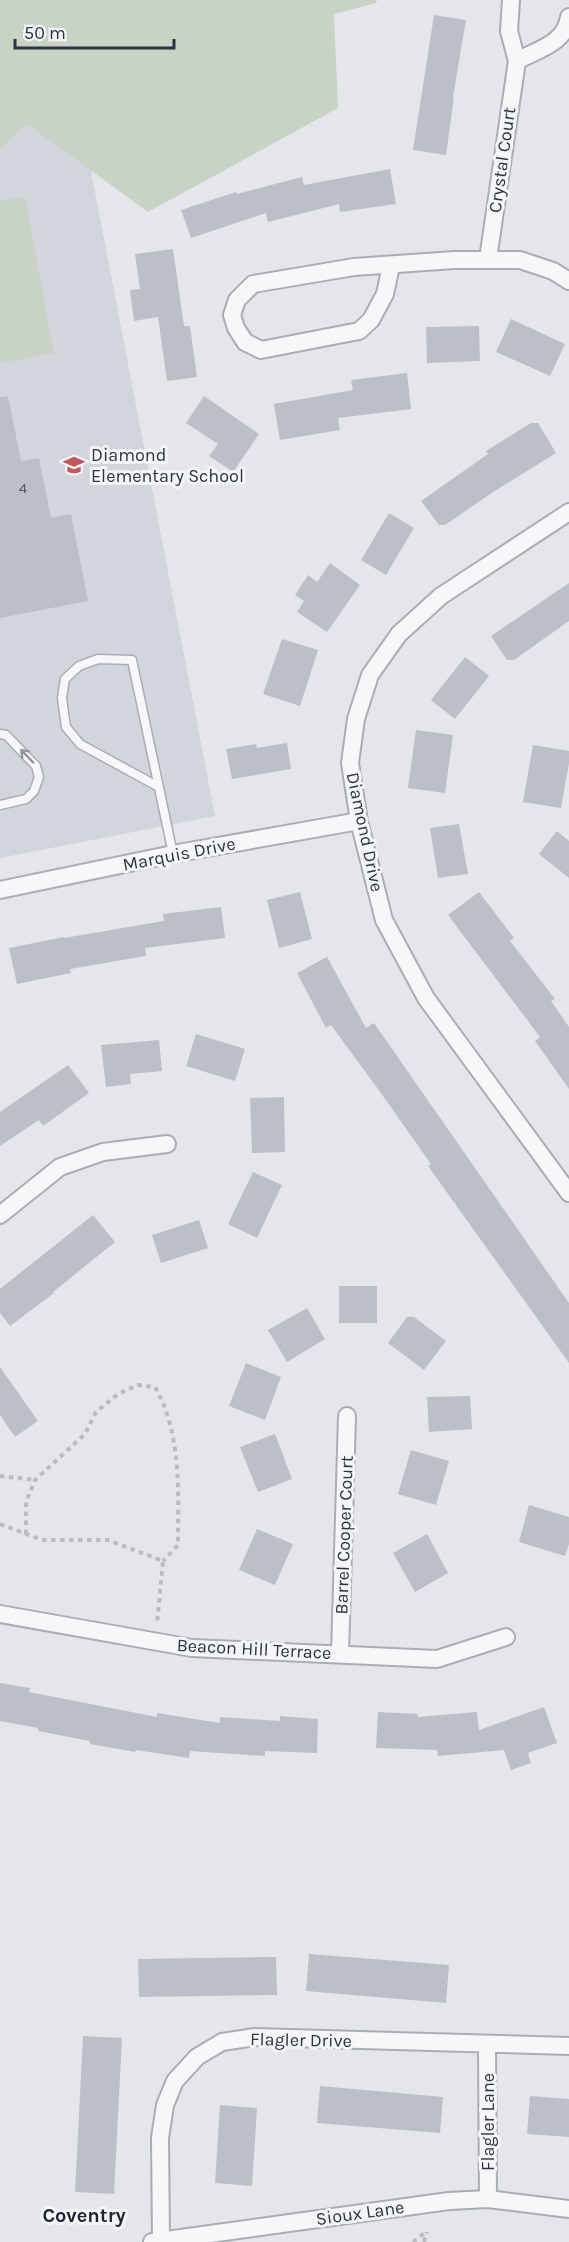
<svg xmlns="http://www.w3.org/2000/svg" width="569" height="2242" font-family="Karla,sans-serif">
  <style>
    .built { fill: #d3d5dc }
    .green { fill: #c8d3c6 }
    .building { fill: #bcbfc7 }
    .lines { fill: none; stroke-linecap: round; stroke-linejoin: round }
    .service-casing { stroke: #aaadb4; stroke-width: 11 }
    .minor-casing { stroke: #aaadb4; stroke-width: 20 }
    .path { stroke: #bbbcc2; stroke-width: 4; stroke-dasharray: 4.5 4.5; stroke-linecap: butt }
    .service { stroke: #f7f7f9; stroke-width: 8 }
    .minor { stroke: #f7f7f9; stroke-width: 16 }
    .oneway { stroke: #92959d }
    .labels { text-anchor: middle; stroke-width: 6; stroke-linejoin: round; paint-order: stroke }
    .number-label { font-size: 15px; fill: #525662 }
    .street-label { font-size: 18px; fill: #2e3341; stroke: #f4f5f8 }
    .poi-label { font-size: 18px; fill: #2e3341; stroke: #f4f5f8; text-anchor: start }
    .neighbourhood-label { font-size: 20px; font-weight: bold; fill: #1f2432; stroke: #f4f5f8 }
  </style>
  <rect width="100%" height="100%" fill="#e4e6ea"/>
  <path class="built" d="M 0,11 L 80,114 L 215,816 L 0,858 Z"/>
  <path class="green" d="M 0,0 L 377,0 L 376,3 L 334,14 L 338,108 L 148,212 L 27,124 L 0,149 Z
    M 25,196 L 54,353 L 0,363 L 0,201 Z"/>
  <path class="building" d="M 434,15 L 466,20 L 453,97 L 454,97 L 446,155 L 413,150 Z
    M 390,169 L 396,204 L 340,212 L 339,204 L 268,222 L 266,213 L 191,238 L 181,210 L 236,192 L 237,194 L 302,177 L 304,185 Z
    M 173,249 L 184,326 L 190,326 L 197,377 L 167,381 L 158,317 L 134,321 L 130,290 L 140,289 L 135,254 Z
    M 511,319 L 565,344 L 550,376 L 496,352 Z
    M 479,326 L 480,361 L 427,363 L 426,327 Z
    M 407,373 L 411,409 L 338,418 L 340,430 L 280,440 L 274,404 L 353,390 L 351,380 Z
    M 8,396 L 21,461 L 39,458 L 51,518 L 71,514 L 88,601 L 0,618 L 0,397 Z
    M 204,396 L 259,434 L 233,472 L 209,456 L 218,444 L 186,423 Z
    M 531,423 L 538,423 L 556,453 L 493,492 L 445,525 L 439,525 L 421,501 L 488,454 L 486,451 Z
    M 389,513 L 414,528 L 386,575 L 361,560 Z
    M 330,563 L 360,585 L 327,632 L 297,612 L 304,601 L 295,595 L 308,575 L 317,582 Z
    M 569,583 L 569,621 L 514,660 L 507,660 L 491,636 Z
    M 282,639 L 318,650 L 300,706 L 263,694 Z
    M 465,657 L 489,676 L 455,719 L 431,700 Z
    M 416,730 L 453,735 L 445,793 L 408,788 Z
    M 287,743 L 291,769 L 232,779 L 226,749 L 256,744 L 257,748 Z
    M 533,745 L 569,751 L 569,763 L 561,808 L 523,802 Z
    M 459,824 L 468,874 L 438,878 L 430,828 Z
    M 557,831 L 569,841 L 569,878 L 539,854 Z
    M 300,892 L 312,939 L 279,948 L 267,900 Z
    M 479,892 L 514,938 L 510,941 L 555,999 L 551,1001 L 569,1027 L 569,1089 L 535,1041 L 540,1037 L 448,915 Z
    M 221,907 L 225,938 L 145,948 L 146,956 L 70,969 L 71,973 L 17,984 L 9,948 L 64,937 L 64,938 L 164,921 L 163,914 Z
    M 327,957 L 366,1028 L 374,1023 L 569,1303 L 569,1363 L 428,1166 L 431,1164 L 378,1089 L 331,1025 L 326,1028 L 297,973 Z
    M 196,1034 L 245,1049 L 235,1081 L 186,1066 Z
    M 159,1040 L 162,1071 L 130,1074 L 131,1084 L 106,1087 L 101,1045 Z
    M 68,1065 L 89,1093 L 43,1126 L 39,1120 L 0,1146 L 0,1112 Z
    M 284,1097 L 285,1152 L 252,1153 L 250,1098 Z
    M 253,1172 L 282,1185 L 257,1238 L 228,1224 Z
    M 93,1215 L 115,1242 L 53,1292 L 54,1293 L 10,1326 L 0,1313 L 0,1289 Z
    M 199,1220 L 208,1248 L 161,1263 L 152,1235 Z
    M 339,1286 L 377,1286 L 377,1323 L 339,1323 Z
    M 307,1308 L 325,1339 L 287,1362 L 268,1330 Z
    M 407,1317 L 414,1317 L 446,1341 L 424,1370 L 388,1343 Z
    M 246,1363 L 281,1377 L 265,1420 L 229,1406 Z
    M 0,1367 L 38,1421 L 15,1437 L 0,1415 Z
    M 470,1396 L 472,1429 L 429,1432 L 427,1397 Z
    M 275,1434 L 292,1479 L 258,1492 L 240,1447 Z
    M 411,1450 L 449,1461 L 436,1505 L 398,1494 Z
    M 529,1505 L 569,1517 L 569,1544 L 565,1556 L 519,1542 Z
    M 257,1529 L 293,1544 L 275,1585 L 239,1570 Z
    M 427,1534 L 448,1573 L 415,1592 L 393,1553 Z
    M 0,1683 L 30,1688 L 29,1692 L 157,1717 L 157,1713 L 220,1723 L 220,1717 L 280,1721 L 280,1716 L 318,1719 L 317,1753 L 265,1751 L 265,1756 L 190,1751 L 189,1758 L 136,1750 L 135,1752 L 90,1744 L 90,1741 L 38,1731 L 38,1728 L 0,1721 Z
    M 544,1707 L 557,1743 L 528,1753 L 531,1763 L 511,1770 L 504,1750 L 438,1756 L 437,1750 L 376,1748 L 378,1712 L 418,1714 L 418,1717 L 477,1712 L 479,1730 Z
    M 309,1954 L 449,1965 L 446,2003 L 306,1991 Z
    M 276,1957 L 277,1995 L 139,1997 L 138,1959 Z
    M 83,2036 L 122,2038 L 114,2194 L 75,2192 Z
    M 320,2086 L 443,2097 L 440,2133 L 317,2123 Z
    M 530,2096 L 569,2099 L 569,2137 L 527,2134 Z
    M 220,2105 L 257,2108 L 252,2186 L 215,2183 Z"/>
  <g class="lines">
    <defs>
      <path id="service" d="M 0,734 L 6,735 L 36,766 L 39,777 L 34,791 L 26,799 L 0,805
        M 157,786 L 80,744 L 66,727 L 62,698 L 65,679 L 79,666 L 98,659 L 132,660 L 173,854"/>
      <path id="minor" d="M 517,61 C 538,49 565,44 569,17
        M 488,259 L 517,61 L 509,31 L 511,0
        M 391,266 L 385,294 L 371,320 L 359,331 L 261,350 L 245,342 L 236,328 L 232,315 L 237,300 L 253,284 L 354,267 L 454,260 L 520,260 L 553,271 L 569,281
        M 569,512 L 441,596 L 399,634 L 370,675 L 356,719 L 350,763 L 359,821 L 384,920 L 426,998 L 569,1193
        M 0,890 L 173,854 L 359,821
        M 0,1215 L 60,1167 L 103,1152 L 167,1144
        M 0,1614 L 192,1648 L 437,1659 L 506,1637
        M 340,1654 L 347,1416
        M 487,2045 L 488,2199
        M 161,2241 L 160,2138 L 165,2105 L 175,2081 L 197,2057 L 222,2042 L 255,2037 L 569,2046
        M 152,2242 L 449,2201 L 488,2199 L 569,2209"/>
    </defs>
    <use href="#service" class="service-casing"/>
    <use href="#minor" class="minor-casing"/>
    <path class="path" d="M 0,1476 L 35,1480
      M 0,1524 L 42,1540 L 108,1540 L 163,1561 L 157,1623
      M 26,1534 L 26,1502 L 35,1480 L 85,1434 L 96,1412 L 118,1394 L 138,1385 L 155,1387 C 182,1434 178,1492 178,1545 L 163,1561
      M 413,2242 L 427,2231
      M 424,2242 L 427,2232"/>
    <use href="#service" class="service"/>
    <use href="#minor" class="minor"/>
  </g>
  <defs><path id="oneway-shaft" d="M-6 0H5M1.5-3L5.5 0L1.5 3" fill="none" stroke-width="1.6" stroke-linecap="round" stroke-linejoin="round" transform="scale(1.5)"/></defs>
  <use class="oneway" href="#oneway-shaft" transform="translate(27 756) rotate(-134)"/>
  <defs>
    <symbol id="school-bare" viewBox="-9 -9 18 18"><path d="M0-5L7-2L0 1L-7-2ZM-4 1L0 2.5L4 1V4Q0 6-4 4Z" fill="#c0585f" stroke="#f4f5f8" stroke-width="2.5" paint-order="stroke"/></symbol>
  </defs>
  <g fill-rule="evenodd">
    <use href="#school-bare" x="59" y="450" width="30" height="30"/>
  </g>
  <g class="labels">
    <g class="number-label">
      <text x="23" y="493">4</text>
    </g>
    <g class="street-label">
      <text transform="translate(502 160) rotate(-82)" y="6">Crystal Court</text>
      <text transform="translate(365 832) rotate(78)" y="6">Diamond Drive</text>
      <text transform="translate(179 854) rotate(-11)" y="6">Marquis Drive</text>
      <text transform="translate(344 1535) rotate(-88)" y="6">Barrel Cooper Court</text>
      <text transform="translate(254 1649) rotate(3)" y="6">Beacon Hill Terrace</text>
      <text transform="translate(301 2040) rotate(1)" y="6">Flagler Drive</text>
      <text transform="translate(488 2122) rotate(-90)" y="6">Flagler Lane</text>
      <text transform="translate(360 2213) rotate(-8)" y="6">Sioux Lane</text>
    </g>
    <g class="poi-label">
      <text x="91" y="461">Diamond<tspan x="91" dy="21">Elementary School</tspan></text>
    </g>
    <g class="neighbourhood-label">
      <text x="84" y="2222">Coventry</text>
    </g>
  </g>
  <path d="M15 39v9h159v-9" fill="none" stroke="#2e3341" stroke-width="3"/>
  <text x="24" y="39" font-size="18" fill="#2e3341" stroke="#f4f5f8" stroke-width="4.5" paint-order="stroke">50 m</text>
</svg>
